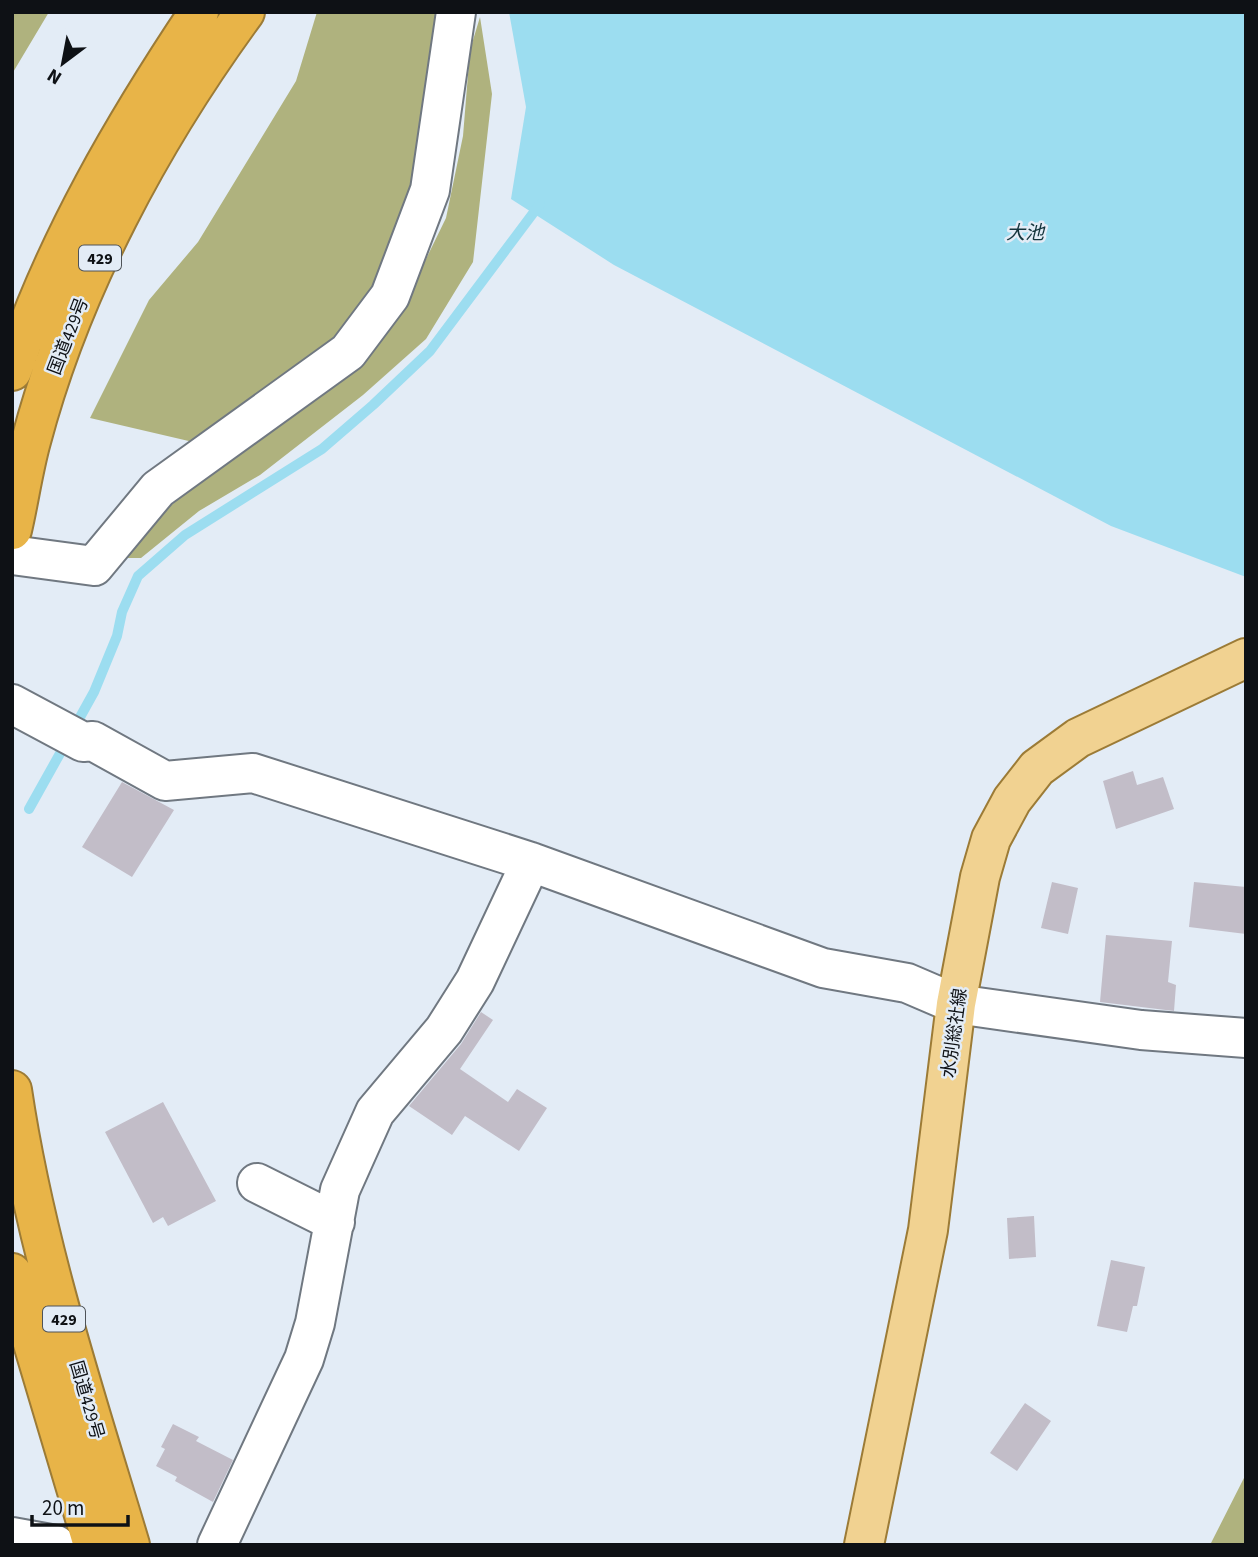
<svg xmlns="http://www.w3.org/2000/svg" width="1258" height="1557" font-family="'Source Sans 3','Noto Sans JP',sans-serif">
  <style>
    .forest { fill: #afb27e }
    .water { fill: #9cddf0 }
    .lines { fill: none; stroke-linecap: round; stroke-linejoin: round }
    .stream { stroke: #9cddf0; stroke-width: 10 }
    .building { fill: #c2bdc8 }
    .minor-casing { stroke: #707881; stroke-width: 42 }
    .major-casing { stroke: #9c7b36; stroke-width: 42 }
    .highway-casing { stroke: #9c7b36; stroke-width: 42 }
    .minor { stroke: #fff; stroke-width: 38 }
    .major { stroke: #f1d291; stroke-width: 38 }
    .highway { stroke: #e8b448; stroke-width: 38 }
    .labels { text-anchor: middle; stroke-width: 5; stroke-linejoin: round; paint-order: stroke }
    .shield { fill: #e3ecf6; stroke: #4e5358; stroke-width: 2 }
    .shield-label { font-size: 16px; font-weight: bold; fill: #0e1115 }
    .street-label { font-size: 18px; fill: #0e1115; stroke: #e3ecf6 }
    .water-label { font-size: 19px; font-style: italic; fill: #14343c; stroke: #e3ecf6 }
  </style>
  <rect width="100%" height="100%" fill="#e3ecf6"/>
  <path class="forest" d="M 12,12 L 49,12 L 12,74 Z
    M 317,12 L 436,12 L 408,214 L 380,284 L 336,341 L 193,442 L 90,418 L 149,300 L 198,242 L 296,81 Z
    M 480,17 L 492,94 L 473,262 L 426,339 L 363,395 L 260,475 L 199,511 L 141,558 L 127,558 L 130,549 L 158,517 L 215,466 L 288,419 L 362,359 L 407,298 L 446,218 L 463,136 L 470,50 Z
    M 1246,1474 L 1246,1545 L 1210,1545 Z"/>
  <path class="water" d="M 509,12 L 1246,12 L 1246,577 L 1111,526 L 614,265 L 511,199 L 526,107 Z"/>
  <g class="lines">
    <path class="stream" d="M 74,728 L 94,692 L 117,636 L 122,612 L 138,576 L 185,535 L 322,449 L 373,405 L 430,351 L 540,204
      M 29,809 L 67,741"/>
  </g>
  <path class="building" d="M 1133,771 L 1137,785 L 1163,777 L 1174,809 L 1116,829 L 1103,781 Z
    M 122,782 L 174,810 L 132,877 L 82,847 Z
    M 1052,882 L 1078,888 L 1068,934 L 1041,928 Z
    M 1194,882 L 1246,887 L 1246,934 L 1189,927 Z
    M 1106,935 L 1172,941 L 1168,982 L 1176,985 L 1174,1011 L 1100,1002 Z
    M 481,1012 L 493,1020 L 460,1069 L 508,1102 L 517,1089 L 547,1108 L 519,1151 L 465,1116 L 452,1135 L 409,1106 L 461,1044 Z
    M 163,1102 L 216,1201 L 168,1226 L 163,1217 L 153,1223 L 105,1132 Z
    M 1034,1216 L 1036,1257 L 1009,1259 L 1007,1218 Z
    M 1111,1260 L 1145,1267 L 1137,1306 L 1133,1306 L 1127,1332 L 1097,1326 Z
    M 1025,1403 L 1051,1421 L 1017,1471 L 990,1453 Z
    M 173,1424 L 199,1437 L 196,1441 L 233,1460 L 213,1502 L 175,1481 L 177,1477 L 156,1466 L 165,1449 L 161,1447 Z"/>
  <g class="lines">
    <defs>
      <path id="minor" d="M 12,555 L 94,566 L 158,489 L 348,352 L 390,296 L 430,190 L 456,12
        M 12,704 L 83,742 L 93,741 L 165,781 L 253,773 L 531,862 L 823,968 L 907,983 L 956,1004 L 1141,1030 L 1246,1038
        M 257,1183 L 335,1222
        M 12,1537 L 56,1545
        M 217,1545 L 304,1359 L 315,1323 L 340,1190 L 375,1112 L 444,1030 L 475,981 L 531,862"/>
      <path id="major" d="M 864,1545 L 928,1230 L 956,1004 L 980,877 L 991,839 L 1012,800 L 1037,768 L 1078,738 L 1246,658"/>
      <path id="highway" d="M 12,371 C 55,242 124,124 199,12
        M 12,530 C 19,500 23,470 31,441 C 71,289 152,139 245,12
        M 12,1090 C 35,1245 85,1395 130,1545
        M 12,1273 L 93,1545"/>
    </defs>
    <use href="#minor" class="minor-casing"/>
    <use href="#major" class="major-casing"/>
    <use href="#highway" class="highway-casing"/>
    <use href="#minor" class="minor"/>
    <use href="#major" class="major"/>
    <use href="#highway" class="highway"/>
  </g>
  <g class="labels">
    <g class="shield">
      <rect x="79" y="245.5" width="42" height="25" rx="5"/>
      <rect x="43" y="1306.5" width="42" height="25" rx="5"/>
    </g>
    <g class="shield-label">
      <text x="100" y="264">429</text>
      <text x="64" y="1325">429</text>
    </g>
    <g class="street-label">
      <text transform="translate(68 336) rotate(-69)" y="6">国道429号</text>
      <text transform="translate(954 1033) rotate(-82)" y="6">水別総社線</text>
      <text transform="translate(87 1400) rotate(74)" y="6">国道429号</text>
    </g>
    <g class="water-label">
      <text x="1025" y="239">大池</text>
    </g>
  </g>
  <rect width="1258" height="1557" fill="none" stroke="#0e1115" stroke-width="28"/>
  <g transform="translate(63 63) rotate(212)" stroke="#e3ecf6" stroke-width="5" paint-order="stroke">
  <path d="M0-5L12 26L0 18L-12 26Z" fill="#0e1115"/>
  <text y="-10" font-size="19" font-weight="bold" text-anchor="middle" fill="#0e1115">N</text>
  </g>
  <path d="M32 1515v10h96v-10" fill="none" stroke="#0e1115" stroke-width="3.5"/>
  <text x="42" y="1515" font-size="21" fill="#0e1115" stroke="#e3ecf6" stroke-width="5" paint-order="stroke">20 m</text>
</svg>
